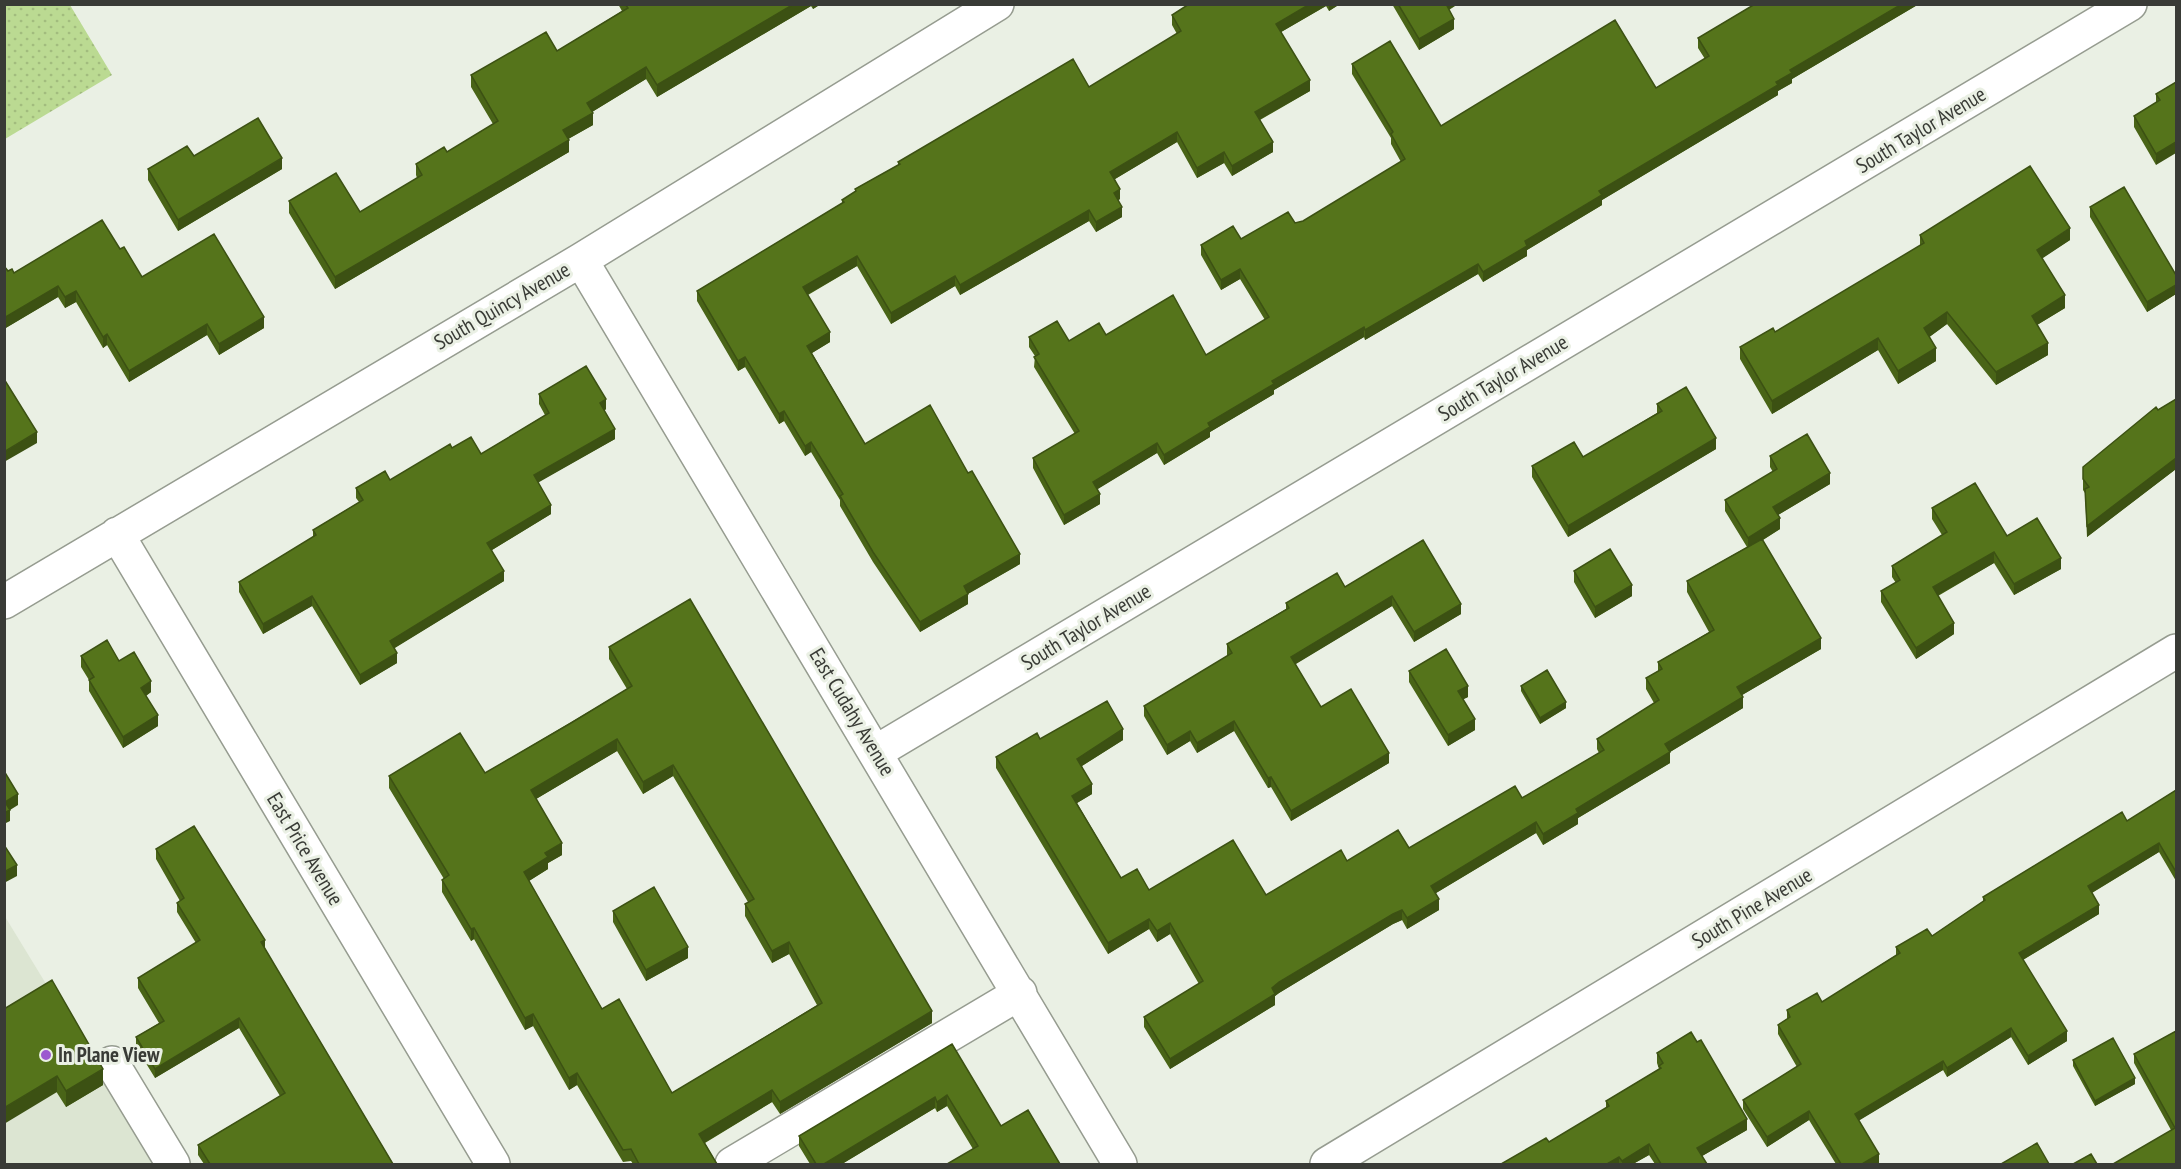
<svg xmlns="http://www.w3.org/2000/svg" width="2181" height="1169" font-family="'PT Sans Narrow',sans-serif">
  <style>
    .built { fill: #dce5d2 }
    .grass { fill: url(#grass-dots) }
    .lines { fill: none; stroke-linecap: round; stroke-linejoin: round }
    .minor-casing { stroke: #969c90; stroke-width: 36 }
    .minor { stroke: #fff; stroke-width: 33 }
    .wall { fill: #496417; fill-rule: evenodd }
    .shaded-wall { fill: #3c5113 }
    .building { fill: #55741b; stroke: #3c5113; stroke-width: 1.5; fill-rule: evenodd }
    .poi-dot { fill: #9c59cf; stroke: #eaf0e4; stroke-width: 2 }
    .labels { text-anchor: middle; stroke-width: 6; stroke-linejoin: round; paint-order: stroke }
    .street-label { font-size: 21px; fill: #393b36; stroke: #eaf0e4 }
    .poi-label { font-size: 21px; font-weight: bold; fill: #393b36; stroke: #eaf0e4; text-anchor: start }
  </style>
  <defs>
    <pattern id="grass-dots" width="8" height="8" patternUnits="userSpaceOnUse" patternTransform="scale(1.5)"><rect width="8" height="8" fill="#bbda92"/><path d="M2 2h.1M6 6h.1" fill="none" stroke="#a2bc7e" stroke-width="1.8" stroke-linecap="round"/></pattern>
  </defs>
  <rect width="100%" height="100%" fill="#eaf0e4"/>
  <path class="built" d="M 4,915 L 98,1069 L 154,1164 L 5,1164 Z"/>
  <path class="grass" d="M 4,5 L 70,5 L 112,75 L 5,139 Z"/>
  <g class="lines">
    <defs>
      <path id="minor" d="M 581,260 L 1120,1164
        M 117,534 L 493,1164
        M 4,602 L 581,260 L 997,4
        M 876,752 L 2130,4
        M 112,1063 L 173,1164
        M 732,1164 L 1020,993
        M 1327,1164 L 2176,651"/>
    </defs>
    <use href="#minor" class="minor-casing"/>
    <use href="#minor" class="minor"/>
  </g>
  <path class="wall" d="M 618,4 L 821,4 L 813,9 L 811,6 L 657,97 L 646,79 L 592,112 L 593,125 L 568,139 L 569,152 L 335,289 L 289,213 L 289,201 L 360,212 L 417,178 L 416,175 L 416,164 L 447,152 L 493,124 L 471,87 L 471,75 L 557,51 L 622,11 Z
    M 1189,4 L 1340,4 L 1329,11 L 1326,6 L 1281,32 L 1310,91 L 1260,120 L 1273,152 L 1232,176 L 1224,163 L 1197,178 L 1177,142 L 1115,179 L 1120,199 L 1118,200 L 1122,217 L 1096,232 L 1089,221 L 960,295 L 955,286 L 891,324 L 857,266 L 808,295 L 830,342 L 812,353 L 865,444 L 968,473 L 1020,564 L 968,594 L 968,604 L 920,632 L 873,562 L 840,506 L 840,500 L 811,452 L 805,456 L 784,421 L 779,424 L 745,367 L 738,371 L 697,301 L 697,291 L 842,203 L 842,200 L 855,192 L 855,189 L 898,165 L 898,162 L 1089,87 L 1177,34 L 1172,25 L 1172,15 Z
    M 1392,4 L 1458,4 L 1449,10 L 1454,29 L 1419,50 Z
    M 1755,4 L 1919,4 L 1792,79 L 1792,83 L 1778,91 L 1778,95 L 1602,200 L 1602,205 L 1527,250 L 1527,256 L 1483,282 L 1478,274 L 1365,340 L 1364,337 L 1274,390 L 1274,394 L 1210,432 L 1210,437 L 1164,465 L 1157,453 L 1097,489 L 1100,504 L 1064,525 L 1033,468 L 1033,458 L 1075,434 L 1034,367 L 1035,356 L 1029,347 L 1029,337 L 1069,341 L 1106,335 L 1206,355 L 1265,320 L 1240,279 L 1221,290 L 1201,255 L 1201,245 L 1241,239 L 1303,221 L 1401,162 L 1391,144 L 1391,138 L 1352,74 L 1352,64 L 1441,126 L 1656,88 L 1705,59 L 1698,48 L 1698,38 Z
    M 2176,82 L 2156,165 L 2134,127 L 2134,116 L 2156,103 L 2156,94 Z
    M 194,156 L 282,169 L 178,231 L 148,180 L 148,169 Z
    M 2090,207 L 2176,275 L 2176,294 L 2147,312 L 2090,217 Z
    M 1920,235 L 2070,240 L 2042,258 L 2065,308 L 2037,325 L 2048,355 L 1996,385 L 1947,324 L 1929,337 L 1936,361 L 1898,384 L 1878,350 L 1772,414 L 1740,359 L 1740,347 L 1775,332 L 1920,246 Z
    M 120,249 L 142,277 L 264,328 L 219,355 L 207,335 L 129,382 L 107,345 L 103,348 L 76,302 L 65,308 L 58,297 L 4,329 L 4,266 L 8,271 L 14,273 Z
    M 539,394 L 606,409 L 604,411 L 615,439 L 538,482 L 551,514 L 492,550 L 504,581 L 394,648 L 397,663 L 360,685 L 312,606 L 263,634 L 239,592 L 239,582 L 313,537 L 313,530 L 359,502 L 356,498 L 356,488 L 390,480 L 452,448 L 481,454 L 545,415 L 539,404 Z
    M 2176,399 L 2176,469 L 2087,537 L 2085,493 L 2083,490 L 2083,467 L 2158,410 Z
    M 1657,404 L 1716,449 L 1568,537 L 1532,477 L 1532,466 L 1583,457 L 1657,413 Z
    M 1770,456 L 1830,484 L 1778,515 L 1780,529 L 1763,540 L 1821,649 L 1742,695 L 1743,708 L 1670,752 L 1670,763 L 1578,818 L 1578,824 L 1543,845 L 1536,833 L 1436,893 L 1439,910 L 1407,929 L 1402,920 L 1393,924 L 1279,993 L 1275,996 L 1275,1005 L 1170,1069 L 1144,1027 L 1144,1017 L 1199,984 L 1170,934 L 1157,942 L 1149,929 L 1108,954 L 996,768 L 996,757 L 1040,739 L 1123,740 L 1082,766 L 1092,794 L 1077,803 L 1121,878 L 1149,890 L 1266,895 L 1347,861 L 1409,848 L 1522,798 L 1599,753 L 1597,749 L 1597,739 L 1654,703 L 1646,689 L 1646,678 L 1658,671 L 1658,662 L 1709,632 L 1687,592 L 1687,581 L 1747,547 L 1725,511 L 1725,500 L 1773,472 L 1770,467 Z
    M 1932,508 L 2007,536 L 2061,569 L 2014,595 L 1994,563 L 1938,596 L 1954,634 L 1916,659 L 1881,602 L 1881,591 L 1896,583 L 1892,577 L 1892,566 L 1942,535 L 1932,519 Z
    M 1423,540 L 1461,614 L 1414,642 L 1392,606 L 1295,664 L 1321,707 L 1389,763 L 1291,821 L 1271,787 L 1268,788 L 1234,731 L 1197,753 L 1190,741 L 1167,755 L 1144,716 L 1144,706 L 1227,656 L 1227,644 L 1286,609 L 1286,603 L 1345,587 Z
    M 1574,571 L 1632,596 L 1595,618 L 1574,582 Z
    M 609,647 L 932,1023 L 780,1114 L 772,1102 L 705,1143 L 717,1164 L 633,1164 L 631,1161 L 623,1162 L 577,1085 L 569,1090 L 533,1026 L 525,1030 L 474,939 L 471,941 L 442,892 L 442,880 L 444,879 L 389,788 L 389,776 L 485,773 L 627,689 L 609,659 ZM 617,751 L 643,794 L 673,776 L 748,902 L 745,904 L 745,916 L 772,963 L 789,954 L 817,1005 L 672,1093 L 602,1009 L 529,881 L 548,869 L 548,863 L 562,855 L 536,799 Z
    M 81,656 L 119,661 L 151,692 L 146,696 L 158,726 L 123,748 L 89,691 L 89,680 L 81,667 Z
    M 1409,671 L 1468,697 L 1463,699 L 1475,730 L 1448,746 L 1409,682 Z
    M 1521,686 L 1566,708 L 1540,724 L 1521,691 Z
    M 2176,790 L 2176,881 L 2159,852 L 2092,893 L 2099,914 L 2023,960 L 2067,1041 L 2028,1065 L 2011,1037 L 1947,1077 L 1943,1070 L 1859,1120 L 1879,1163 L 1877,1164 L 1836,1164 L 1809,1120 L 1767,1147 L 1743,1109 L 1743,1100 L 1797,1067 L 1778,1034 L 1778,1025 L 1787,1019 L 1787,1010 L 1822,1002 L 1896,955 L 1896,947 L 1932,936 L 1983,902 L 1983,897 L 2127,821 Z
    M 156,849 L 265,949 L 393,1164 L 204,1164 L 198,1155 L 198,1145 L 280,1096 L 239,1028 L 155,1078 L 136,1047 L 136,1037 L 159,1023 L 138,988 L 138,978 L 196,943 L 177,912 L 177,903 L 180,901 L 156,859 Z
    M 613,911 L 688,958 L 646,981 L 613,922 Z
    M 4,1009 L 103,1085 L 66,1107 Z
    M 2176,1031 L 2176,1164 L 2171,1130 L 2134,1063 L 2134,1054 Z
    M 952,1044 L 1001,1126 L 1060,1164 L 973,1149 L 947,1106 L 937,1112 L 935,1108 L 842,1164 L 810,1164 L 799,1146 L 799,1136 Z
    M 1657,1053 L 1747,1130 L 1702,1156 L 1707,1164 L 1655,1164 L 1649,1155 L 1633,1164 L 1501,1164 L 1549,1142 L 1606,1108 L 1606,1101 L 1659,1069 L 1657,1063 Z
    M 2073,1060 L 2135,1084 L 2095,1106 L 2073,1066 Z"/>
  <path class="shaded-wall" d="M 794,4 L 811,4 L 811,6 L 657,97 L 657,85 Z
    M 813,4 L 821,4 L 813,9 Z
    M 1310,4 L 1326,4 L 1326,6 L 1276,35 L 1276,24 Z
    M 1329,4 L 1340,4 L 1329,11 Z
    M 1444,4 L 1458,4 L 1444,12 Z
    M 1902,4 L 1919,4 L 1792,79 L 1792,83 L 1778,91 L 1778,95 L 1602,200 L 1602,205 L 1527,250 L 1527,256 L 1483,282 L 1483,272 L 1525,241 L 1599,191 L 1776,82 L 1790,70 Z
    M 1454,19 L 1454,29 L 1419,50 L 1419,39 Z
    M 646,67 L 646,79 L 587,115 L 587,103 Z
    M 1310,80 L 1310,91 L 1255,122 L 1255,112 Z
    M 593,113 L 593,125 L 563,142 L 563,130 Z
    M 1177,132 L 1177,142 L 1110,182 L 1110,172 Z
    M 569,140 L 569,152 L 335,289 L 335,277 Z
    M 1273,142 L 1273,152 L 1232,176 L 1232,166 Z
    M 2176,142 L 2176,153 L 2156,165 L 2156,154 Z
    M 1224,152 L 1224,163 L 1197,178 L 1197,168 Z
    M 282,158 L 282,169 L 178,231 L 178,220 Z
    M 1120,189 L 1120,199 L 1114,203 L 1114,193 Z
    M 1122,207 L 1122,217 L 1096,232 L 1096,222 Z
    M 1089,210 L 1089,221 L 960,295 L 960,285 Z
    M 2070,228 L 2070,240 L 2037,262 L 2037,250 Z
    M 857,256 L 857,266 L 803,297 L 803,287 Z
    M 1478,264 L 1478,274 L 1365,340 L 1365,330 Z
    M 1240,269 L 1240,279 L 1221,290 L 1221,280 Z
    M 955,276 L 955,286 L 891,324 L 891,313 Z
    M 2176,284 L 2176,294 L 2147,312 L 2147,302 Z
    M 58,286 L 58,297 L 4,329 L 4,318 Z
    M 76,291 L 76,302 L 65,308 L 65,297 Z
    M 2065,295 L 2065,308 L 2032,328 L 2032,316 Z
    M 1947,312 L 1947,324 L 1924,341 L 1924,328 Z
    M 264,317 L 264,328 L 219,355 L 219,344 Z
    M 207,324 L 207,335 L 129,382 L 129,371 Z
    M 1364,327 L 1364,337 L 1274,390 L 1274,394 L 1210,432 L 1210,437 L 1164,465 L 1164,455 L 1208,423 L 1272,381 Z
    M 830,332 L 830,342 L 807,356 L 807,346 Z
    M 107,334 L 107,345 L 103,348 L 103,337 Z
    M 1878,338 L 1878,350 L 1772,414 L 1772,401 Z
    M 2048,343 L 2048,355 L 1996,385 L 1996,372 Z
    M 1936,348 L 1936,361 L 1898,384 L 1898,371 Z
    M 745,357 L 745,367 L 738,371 L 738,361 Z
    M 606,399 L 606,409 L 600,413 L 600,403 Z
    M 784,411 L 784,421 L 779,424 L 779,414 Z
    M 615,429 L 615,439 L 534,485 L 534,475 Z
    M 37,432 L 37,443 L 4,462 L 4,452 Z
    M 1716,438 L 1716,449 L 1568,537 L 1568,526 Z
    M 811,442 L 811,452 L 805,456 L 805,446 Z
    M 1157,443 L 1157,453 L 1093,492 L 1093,482 Z
    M 2176,458 L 2176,469 L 2087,537 L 2087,526 Z
    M 1830,473 L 1830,484 L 1773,518 L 1773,507 Z
    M 1100,494 L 1100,504 L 1064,525 L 1064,515 Z
    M 551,505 L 551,514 L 487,553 L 487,543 Z
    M 1780,518 L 1780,529 L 1748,549 L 1748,538 Z
    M 1994,552 L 1994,563 L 1933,598 L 1933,587 Z
    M 1020,554 L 1020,564 L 964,596 L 964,586 Z
    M 2061,558 L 2061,569 L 2014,595 L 2014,584 Z
    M 504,571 L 504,581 L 390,651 L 390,641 Z
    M 1632,585 L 1632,596 L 1595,618 L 1595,607 Z
    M 968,594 L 968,604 L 920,632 L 920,622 Z
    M 312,596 L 312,606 L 263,634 L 263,624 Z
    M 1392,596 L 1392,606 L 1291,667 L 1291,657 Z
    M 1461,604 L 1461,614 L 1414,642 L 1414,632 Z
    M 1954,623 L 1954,634 L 1916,659 L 1916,648 Z
    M 1821,638 L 1821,649 L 1737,698 L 1737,687 Z
    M 397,653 L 397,663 L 360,685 L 360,675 Z
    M 151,681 L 151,692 L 141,699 L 141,688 Z
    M 1468,686 L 1468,697 L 1458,702 L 1458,691 Z
    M 1743,697 L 1743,708 L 1665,755 L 1665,744 Z
    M 1566,702 L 1566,708 L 1540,724 L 1540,718 Z
    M 158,715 L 158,726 L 123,748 L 123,737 Z
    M 1475,719 L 1475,730 L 1448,746 L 1448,735 Z
    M 1234,721 L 1234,731 L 1197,753 L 1197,743 Z
    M 1123,729 L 1123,740 L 1077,769 L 1077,759 Z
    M 1190,731 L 1190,741 L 1167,755 L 1167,745 Z
    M 617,739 L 617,751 L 531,802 L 531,790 Z
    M 1670,752 L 1670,763 L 1578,818 L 1578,824 L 1543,845 L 1543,834 L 1576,809 Z
    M 1389,753 L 1389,763 L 1291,821 L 1291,811 Z
    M 673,765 L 673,776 L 643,794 L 643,782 Z
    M 1271,777 L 1271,787 L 1268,788 L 1268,778 Z
    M 1092,784 L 1092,794 L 1072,806 L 1072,796 Z
    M 18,794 L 18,805 L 10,810 L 10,821 L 4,824 L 5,802 Z
    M 1536,822 L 1536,833 L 1431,896 L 1431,886 Z
    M 562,843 L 562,855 L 548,863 L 548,869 L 524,884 L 524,872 L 545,853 Z
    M 2159,843 L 2159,852 L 2088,895 L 2088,886 Z
    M 17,865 L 17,876 L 4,883 L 4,872 Z
    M 1439,899 L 1439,910 L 1407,929 L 1407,918 Z
    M 2099,905 L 2099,914 L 2019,962 L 2019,953 Z
    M 1402,910 L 1402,920 L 1393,924 L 1279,993 L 1275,996 L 1275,1005 L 1170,1069 L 1170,1059 L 1279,982 L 1393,914 Z
    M 1149,919 L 1149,929 L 1108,954 L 1108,943 Z
    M 1170,923 L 1170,934 L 1157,942 L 1157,931 Z
    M 474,928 L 474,939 L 471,941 L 471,929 Z
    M 265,940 L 265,950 L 261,942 Z
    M 789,942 L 789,954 L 772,963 L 772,951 Z
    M 688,947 L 688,958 L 646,981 L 646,970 Z
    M 932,1011 L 932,1023 L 780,1114 L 780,1102 Z
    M 533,1014 L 533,1026 L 525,1030 L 525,1018 Z
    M 239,1018 L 239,1028 L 155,1078 L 155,1069 Z
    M 2011,1028 L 2011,1037 L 1947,1077 L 1947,1068 Z
    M 2067,1031 L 2067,1041 L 2028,1065 L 2028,1056 Z
    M 1943,1061 L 1943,1070 L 1855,1123 L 1855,1114 Z
    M 103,1069 L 103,1085 L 66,1107 L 66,1091 Z
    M 577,1073 L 577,1085 L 569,1090 L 569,1078 Z
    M 57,1076 L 57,1092 L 4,1124 L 4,1108 Z
    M 2135,1078 L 2135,1084 L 2095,1106 L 2095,1101 Z
    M 772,1090 L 772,1102 L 699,1146 L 699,1134 Z
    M 947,1095 L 947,1106 L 937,1112 L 937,1102 Z
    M 935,1097 L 935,1108 L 842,1164 L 824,1164 Z
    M 1809,1111 L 1809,1120 L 1767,1147 L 1767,1137 Z
    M 1747,1119 L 1747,1130 L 1697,1159 L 1697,1148 Z
    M 1649,1144 L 1649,1155 L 1633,1164 L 1622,1164 L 1622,1161 Z
    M 1879,1154 L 1879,1163 L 1877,1164 L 1862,1164 Z
    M 1619,1157 L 1619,1164 L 1607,1164 Z"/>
  <path class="building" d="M 625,4 L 794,4 L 657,85 L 646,67 L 587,103 L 593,113 L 563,130 L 569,140 L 335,277 L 289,201 L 336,173 L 360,212 L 422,175 L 416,164 L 444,147 L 447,152 L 498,121 L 471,75 L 546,32 L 557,51 L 628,8 Z
    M 1189,4 L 1310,4 L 1276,24 L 1310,80 L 1255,112 L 1273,142 L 1232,166 L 1224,152 L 1197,168 L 1177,132 L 1110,172 L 1120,189 L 1114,193 L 1122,207 L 1096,222 L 1089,210 L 960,285 L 955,276 L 891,313 L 857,256 L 803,287 L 830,332 L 807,346 L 865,444 L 930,405 L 968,473 L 972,471 L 1020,554 L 964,586 L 968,594 L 920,622 L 873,552 L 840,496 L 843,494 L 811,442 L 805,446 L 784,411 L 779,414 L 745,357 L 738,361 L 697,291 L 844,202 L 842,200 L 856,191 L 855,189 L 900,164 L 898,162 L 1073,59 L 1089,87 L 1181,31 L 1172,15 Z
    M 1398,4 L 1446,4 L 1454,19 L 1419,39 Z
    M 1755,4 L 1902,4 L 1790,70 L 1792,73 L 1776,82 L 1778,85 L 1599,191 L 1602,195 L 1525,241 L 1527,246 L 1483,272 L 1478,264 L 1365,330 L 1364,327 L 1272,381 L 1274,384 L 1208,423 L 1210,427 L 1164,455 L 1157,443 L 1093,482 L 1100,494 L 1064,515 L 1033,458 L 1079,431 L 1034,357 L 1039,354 L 1029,337 L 1057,321 L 1069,341 L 1099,323 L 1106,335 L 1173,295 L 1206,355 L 1269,317 L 1240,269 L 1221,280 L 1201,245 L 1233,226 L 1241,239 L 1288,212 L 1295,223 L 1303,221 L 1405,159 L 1391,134 L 1393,132 L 1352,64 L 1390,41 L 1441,126 L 1615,20 L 1656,88 L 1709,56 L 1698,38 Z
    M 2176,82 L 2176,142 L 2156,154 L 2134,116 L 2160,100 L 2156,94 Z
    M 258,118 L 282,158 L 178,220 L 148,169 L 187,146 L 194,156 Z
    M 2030,166 L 2070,228 L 2037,250 L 2065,295 L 2032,316 L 2048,343 L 1996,372 L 1947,312 L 1924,328 L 1936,348 L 1898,371 L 1878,338 L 1772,401 L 1740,347 L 1773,328 L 1775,332 L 1924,243 L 1920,235 Z
    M 2124,187 L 2176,275 L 2176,285 L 2147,302 L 2090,207 Z
    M 102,220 L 120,249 L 124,247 L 142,277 L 214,234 L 264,317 L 219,344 L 207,324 L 129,371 L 107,334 L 103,337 L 76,291 L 65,297 L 58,286 L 4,318 L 4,266 L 8,271 L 12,269 L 14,273 Z
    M 586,366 L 606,399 L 600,403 L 615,429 L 534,475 L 551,505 L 487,543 L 504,571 L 390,641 L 397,653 L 360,675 L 312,596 L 263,624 L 239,582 L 316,535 L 313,530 L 363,500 L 356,488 L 385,471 L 390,480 L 450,444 L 452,448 L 471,437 L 481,454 L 549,413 L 539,394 Z
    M 4,379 L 37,432 L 4,452 Z
    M 1686,387 L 1716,438 L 1568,526 L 1532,466 L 1574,442 L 1583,457 L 1662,411 L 1657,404 Z
    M 2176,399 L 2176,458 L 2087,526 L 2085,489 L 2089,487 L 2083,479 L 2083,467 L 2156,407 L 2158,410 Z
    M 1807,434 L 1830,473 L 1773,507 L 1780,518 L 1748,538 L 1725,500 L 1777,469 L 1770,456 Z
    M 1975,483 L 2007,536 L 2037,518 L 2061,558 L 2014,584 L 1994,552 L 1933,587 L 1954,623 L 1916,648 L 1881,591 L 1900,580 L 1892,566 L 1947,532 L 1932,508 Z
    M 1762,539 L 1821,638 L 1737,687 L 1743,697 L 1665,744 L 1670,752 L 1576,809 L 1578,813 L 1543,834 L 1536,822 L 1431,886 L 1439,899 L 1407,918 L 1402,910 L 1393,914 L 1279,982 L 1272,988 L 1275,994 L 1170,1059 L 1144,1017 L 1203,981 L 1170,923 L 1157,931 L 1149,919 L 1108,943 L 996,757 L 1037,733 L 1040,739 L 1107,701 L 1123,729 L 1077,759 L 1092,784 L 1072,796 L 1121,878 L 1137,869 L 1149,890 L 1233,840 L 1266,895 L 1341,850 L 1347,861 L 1398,830 L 1409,848 L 1515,786 L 1522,798 L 1604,750 L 1597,739 L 1659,700 L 1646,678 L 1662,669 L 1658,662 L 1714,630 L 1687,581 Z
    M 1423,540 L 1461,604 L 1414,632 L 1392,596 L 1291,657 L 1321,707 L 1351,689 L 1389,753 L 1291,811 L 1271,777 L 1268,778 L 1234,721 L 1197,743 L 1190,731 L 1167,745 L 1144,706 L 1232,653 L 1227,644 L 1289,608 L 1286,603 L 1337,573 L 1345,587 Z
    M 1610,549 L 1632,585 L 1595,607 L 1574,571 Z
    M 690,599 L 932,1011 L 780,1102 L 772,1090 L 699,1134 L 717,1164 L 639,1164 L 631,1149 L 623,1150 L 577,1073 L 569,1078 L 533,1014 L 525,1018 L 474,928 L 471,929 L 442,880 L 449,875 L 389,776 L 460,733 L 485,773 L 571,723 L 632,686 L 609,647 ZM 617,739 L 643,782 L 673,765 L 754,899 L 745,904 L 772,951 L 789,942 L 822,1003 L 672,1093 L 619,999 L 602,1009 L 524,872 L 548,857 L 545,853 L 562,843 L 531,790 Z
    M 107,640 L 119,661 L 134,652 L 151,681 L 141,688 L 158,715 L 123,737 L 89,680 L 94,677 L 81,656 Z
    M 1446,649 L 1468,686 L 1458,691 L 1475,719 L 1448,735 L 1409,671 Z
    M 1547,670 L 1566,702 L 1540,718 L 1521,686 Z
    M 4,771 L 18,794 L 5,802 L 10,810 L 4,813 Z
    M 2176,790 L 2176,872 L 2159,843 L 2088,886 L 2099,905 L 2019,953 L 2067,1031 L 2028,1056 L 2011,1028 L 1947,1068 L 1943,1061 L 1855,1114 L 1879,1154 L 1862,1164 L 1841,1164 L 1809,1111 L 1767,1137 L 1743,1100 L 1801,1064 L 1778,1025 L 1790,1017 L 1787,1010 L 1817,993 L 1822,1002 L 1900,953 L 1896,947 L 1927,929 L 1932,936 L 1985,900 L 1983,897 L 2122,812 L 2127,821 Z
    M 194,826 L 265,940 L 261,942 L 393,1164 L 210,1164 L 198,1145 L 285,1093 L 239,1018 L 155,1069 L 136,1037 L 164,1021 L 138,978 L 200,940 L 177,903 L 184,898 L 156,849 Z
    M 4,845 L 17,865 L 4,872 Z
    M 654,887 L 688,947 L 646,970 L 613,911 Z
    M 52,980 L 103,1069 L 66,1091 L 57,1076 L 4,1108 L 4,1009 Z
    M 2176,1031 L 2176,1164 L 2113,1164 L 2175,1128 L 2134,1054 Z
    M 1691,1032 L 1697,1042 L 1701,1040 L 1747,1119 L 1697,1148 L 1707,1164 L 1661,1164 L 1649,1144 L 1622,1161 L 1619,1157 L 1607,1164 L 1501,1164 L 1546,1138 L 1549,1142 L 1609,1106 L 1606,1101 L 1661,1068 L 1659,1066 L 1663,1063 L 1657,1053 Z
    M 2113,1038 L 2135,1078 L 2095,1101 L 2073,1060 Z
    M 952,1044 L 1001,1126 L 1028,1110 L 1060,1164 L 947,1164 L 978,1146 L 947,1095 L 937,1102 L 935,1097 L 824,1164 L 816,1164 L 799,1136 Z
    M 2037,1143 L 2049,1164 L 2001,1164 Z
    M 2091,1154 L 2097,1164 L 2073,1164 Z"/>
  <circle class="poi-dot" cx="46" cy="1055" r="6"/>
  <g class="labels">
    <g class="street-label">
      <text transform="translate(1921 130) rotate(-31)" y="7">South Taylor Avenue</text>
      <text transform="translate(502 306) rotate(-30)" y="7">South Quincy Avenue</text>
      <text transform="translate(1503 378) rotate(-31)" y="7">South Taylor Avenue</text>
      <text transform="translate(1086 627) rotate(-31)" y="7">South Taylor Avenue</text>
      <text transform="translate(852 712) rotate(59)" y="7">East Cudahy Avenue</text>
      <text transform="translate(305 849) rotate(59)" y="7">East Price Avenue</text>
      <text transform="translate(1752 908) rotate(-31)" y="7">South Pine Avenue</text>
    </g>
    <g class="poi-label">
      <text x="58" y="1062">In Plane View</text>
    </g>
  </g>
  <rect width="2181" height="1169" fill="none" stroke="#393b36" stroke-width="12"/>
</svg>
